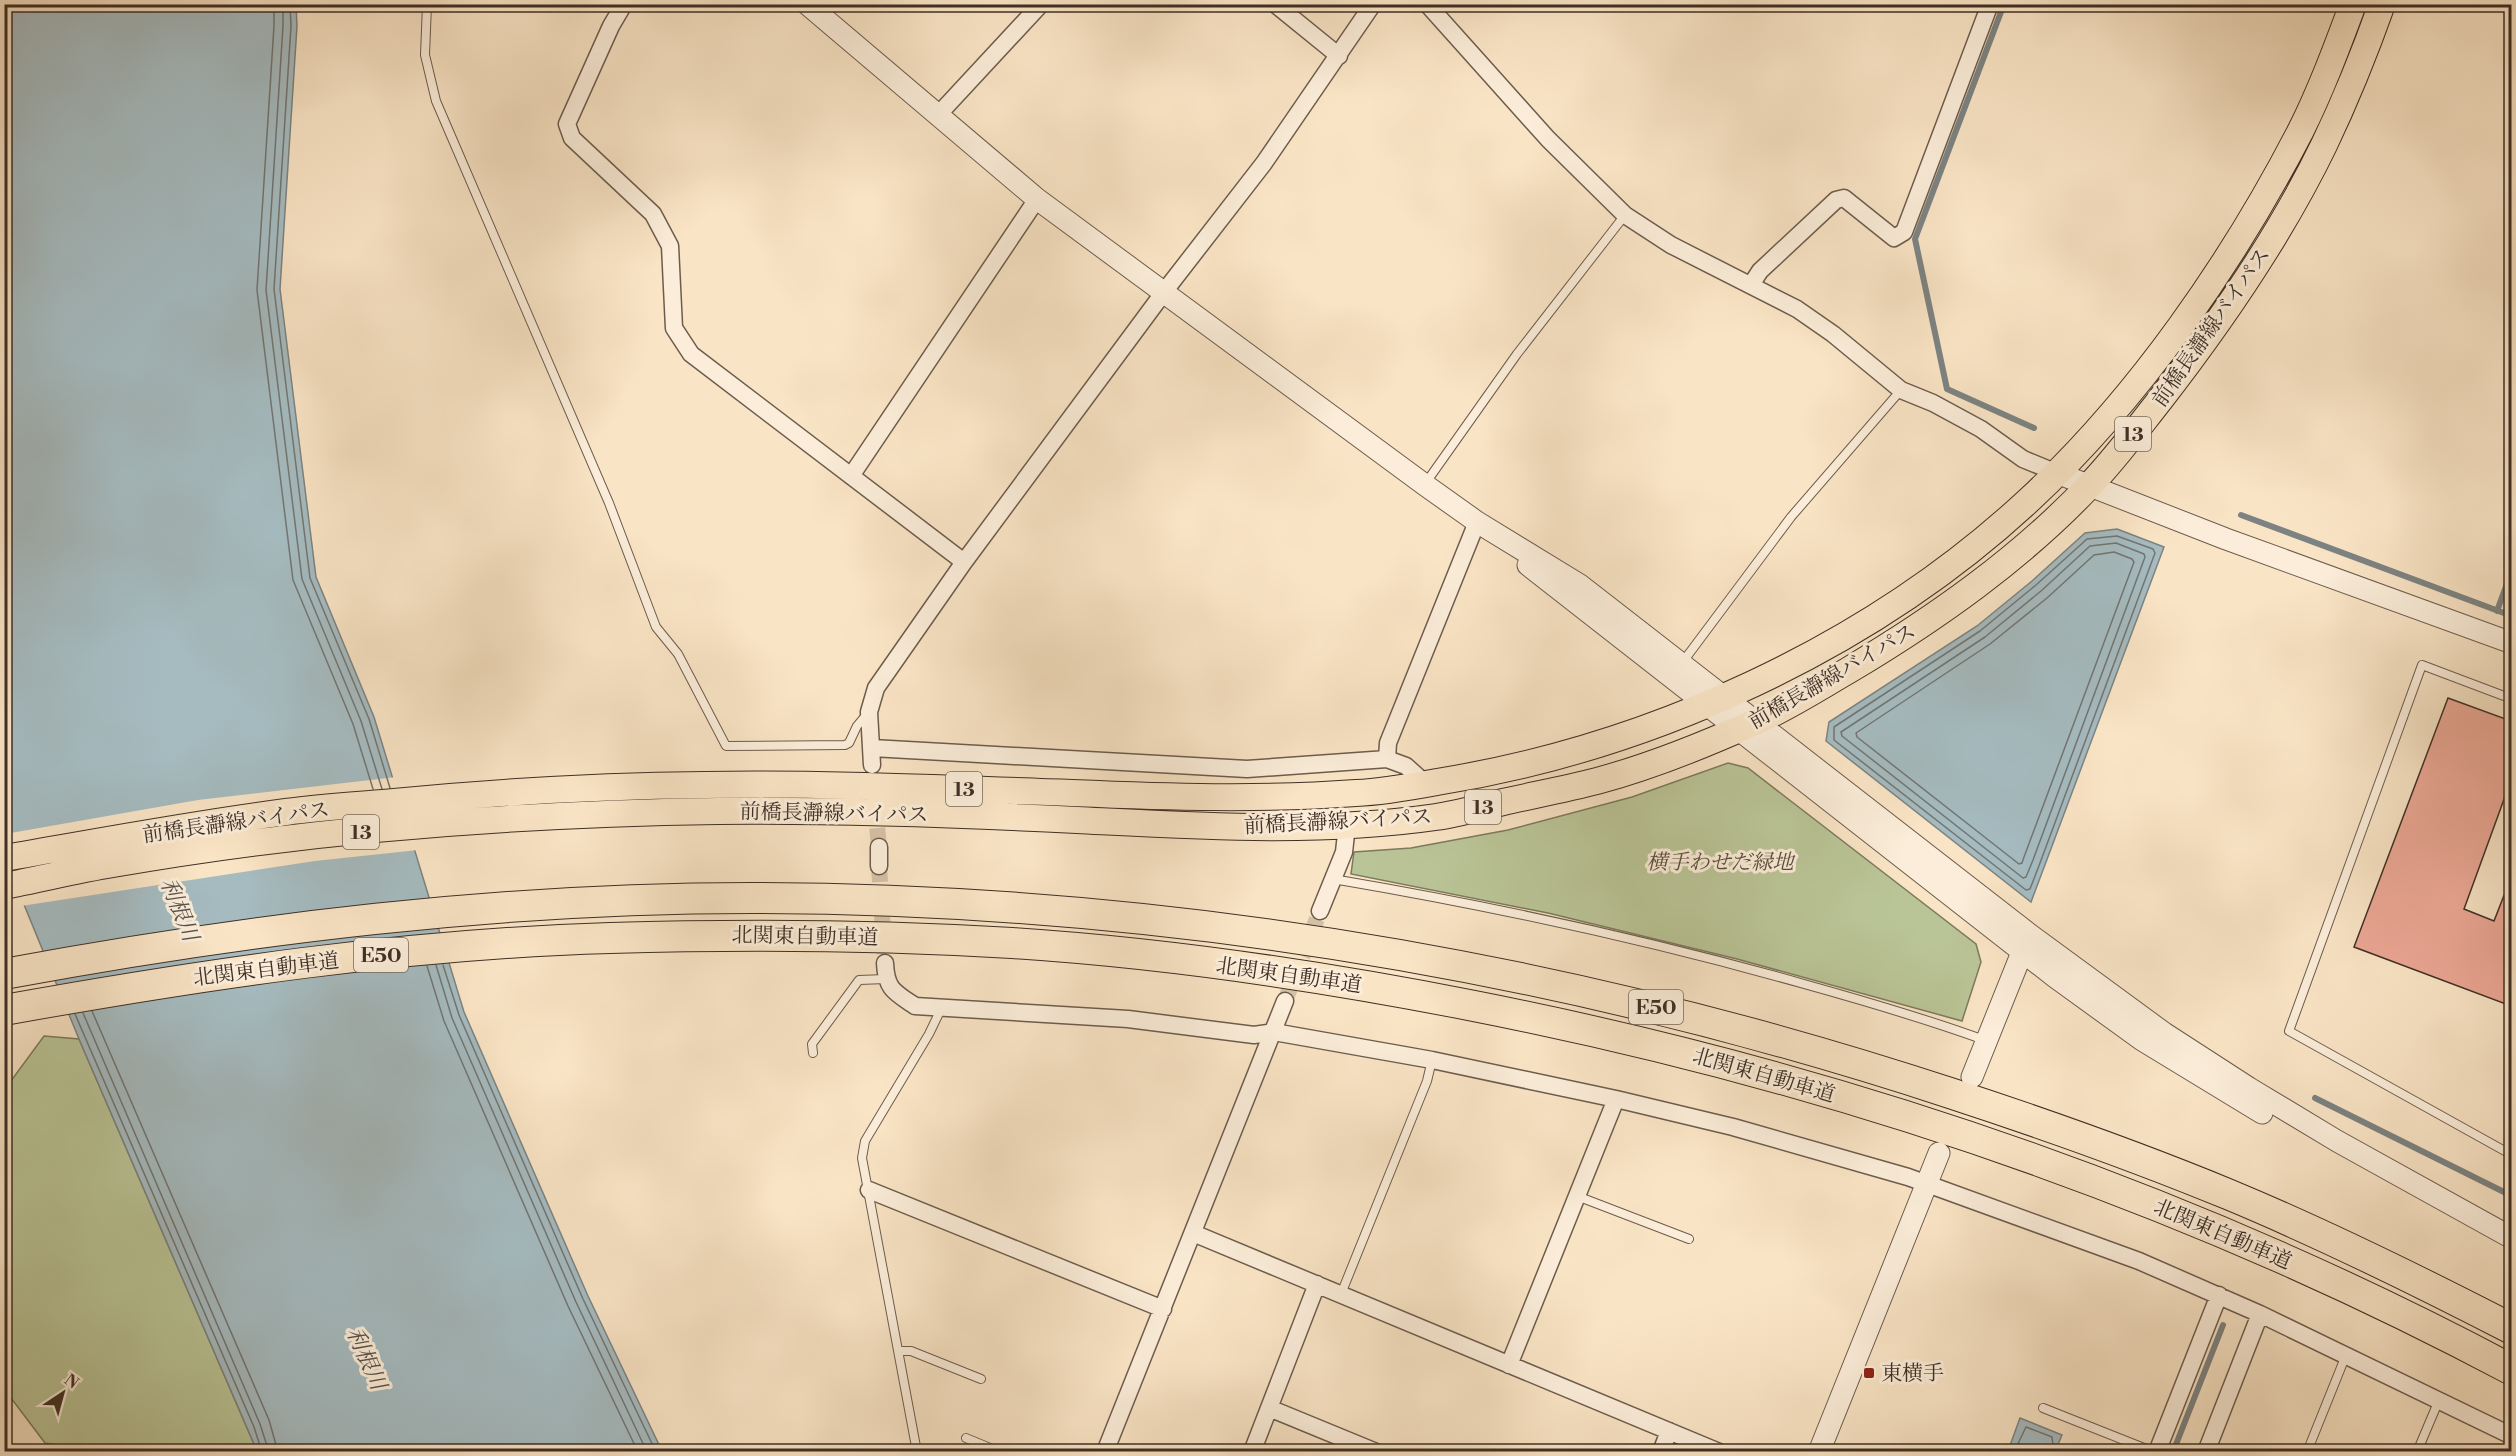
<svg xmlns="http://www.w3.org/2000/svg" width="2516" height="1456" font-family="'Libre Bodoni','Noto Serif JP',serif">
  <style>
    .green { fill: #bac597; stroke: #7c7a5e; stroke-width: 1.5 }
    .water { fill: #a5bbc0; stroke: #7c8382; stroke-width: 1.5 }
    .pier { fill: #f9e4c5 }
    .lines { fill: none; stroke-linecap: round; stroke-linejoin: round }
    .shore { stroke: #727572; stroke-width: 1.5 }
    .stream { stroke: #7c8382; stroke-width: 6 }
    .building { fill: #eca795; stroke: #3e2f25; stroke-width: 1.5 }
    .minor-tunnel { stroke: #d4c0a5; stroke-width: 16; stroke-dasharray: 16 8; stroke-linecap: butt }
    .service-casing { stroke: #6d5c4d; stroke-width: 10 }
    .minor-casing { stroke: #6d5c4d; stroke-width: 19 }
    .tertiary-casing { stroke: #6d5c4d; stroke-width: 23 }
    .primary-casing { stroke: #3e2f25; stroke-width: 28 }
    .motorway-casing { stroke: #3e2f25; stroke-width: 32 }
    .service { stroke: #fbedd9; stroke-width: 8 }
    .minor { stroke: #fbedd9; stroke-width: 16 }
    .tertiary { stroke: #fbedd9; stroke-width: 21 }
    .primary { stroke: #f9e4c5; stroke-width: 26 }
    .motorway { stroke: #f9e4c5; stroke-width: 30 }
    .poi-dot { fill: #8f2418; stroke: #fbedd9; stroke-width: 2 }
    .labels { text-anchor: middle; stroke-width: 6; stroke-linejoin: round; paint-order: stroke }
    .shield { fill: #fbedd9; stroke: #77685b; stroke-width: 1.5 }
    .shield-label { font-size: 20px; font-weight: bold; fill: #3e2f25 }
    .street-label { font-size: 21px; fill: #3e2f25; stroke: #fbedd9 }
    .park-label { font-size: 21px; font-style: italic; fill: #574d3c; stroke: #fbedd9 }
    .poi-label { font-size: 21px; fill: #3e2f25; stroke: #fbedd9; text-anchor: start }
    .water-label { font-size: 22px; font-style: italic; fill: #58524c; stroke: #fbedd9 }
  </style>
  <rect width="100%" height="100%" fill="#f9e4c5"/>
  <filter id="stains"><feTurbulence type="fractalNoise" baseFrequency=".00333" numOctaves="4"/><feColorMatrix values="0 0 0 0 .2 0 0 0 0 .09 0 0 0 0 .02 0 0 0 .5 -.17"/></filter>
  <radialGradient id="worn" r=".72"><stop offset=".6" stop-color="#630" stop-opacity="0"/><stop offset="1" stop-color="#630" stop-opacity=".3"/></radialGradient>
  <path class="green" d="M 1728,763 L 1748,768 L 1976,944 L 1981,962 L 1962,1021 L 1737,959 L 1548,913 L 1351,874 L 1354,852 L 1411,848 L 1508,830 L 1632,797 Z
    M 44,1036 L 79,1039 L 257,1451 L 103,1452 L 45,1443 L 5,1390 L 5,1089 Z"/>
  <path class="water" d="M 4,5 L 296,5 L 297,26 L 280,289 L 316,577 L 374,717 L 464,1012 L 588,1296 L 662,1451 L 257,1451 L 79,1039 L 5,858 Z
    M 2117,529 L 2164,547 L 2031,902 L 1826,741 L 1829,722 L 1977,626 L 2032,581 L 2085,533 Z
    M 2020,1418 L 2062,1435 L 2057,1447 L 2068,1451 L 2008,1451 Z"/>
  <path class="pier" d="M 396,777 L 418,850 L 315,861 L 21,906 L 4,866 L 5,834 L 198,800 Z"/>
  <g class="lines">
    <path class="shore" d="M 274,4 L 274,26 L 257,290 L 293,580 L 353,724 L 373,789
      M 283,4 L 283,26 L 266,290 L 302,579 L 361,721 L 382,789
      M 290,4 L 291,26 L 274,289 L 310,578 L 369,719 L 390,788
      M 2117,536 L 2153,549 L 2155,553 L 2040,863 L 2030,889 L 2026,890 L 1834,740 L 1834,727 L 1980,631 L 2036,585 L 2087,539 Z
      M 2116,543 L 2144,554 L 2145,557 L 2033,860 L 2026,877 L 2023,878 L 1842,736 L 1841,732 L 1985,637 L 2041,591 L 2090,546 Z
      M 2114,552 L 2132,559 L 2134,562 L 2024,857 L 2022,863 L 2019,864 L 1857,737 L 1856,733 L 1990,644 L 2047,598 L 2094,555 Z
      M 436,965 L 452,1018 L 576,1302 L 647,1452
      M 443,965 L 459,1015 L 583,1299 L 656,1452
      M 427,966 L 444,1021 L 568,1306 L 638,1452
      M 92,1011 L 269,1420 L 278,1452
      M 83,1013 L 260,1424 L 269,1452
      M 75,1014 L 254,1427 L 262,1452
      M 2014,1452 L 2026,1427 L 2052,1437 L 2054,1452"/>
    <path class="stream" d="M 2004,4 L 1915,239 L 1947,389 L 2034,428
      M 2241,515 L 2512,616
      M 2497,611 L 2512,570
      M 2315,1098 L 2512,1196
      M 2173,1452 L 2223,1325"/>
  </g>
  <path class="building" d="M 2448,698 L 2511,721 L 2511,780 L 2464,909 L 2494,921 L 2510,880 L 2511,880 L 2511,1006 L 2354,947 Z"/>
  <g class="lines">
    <path class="minor-tunnel" d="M 875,804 L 879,847
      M 879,866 L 885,963
      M 1285,1001 L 1320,911"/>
    <defs>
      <path id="service" d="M 427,4 L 425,55 L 436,101 L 609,503 L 656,627 L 678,654 L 726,746 L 845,745 L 849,743 L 857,726 L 868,713
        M 1425,484 L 1517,354 L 1625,215
        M 1682,663 L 1791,517 L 1901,390
        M 2512,699 L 2422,665 L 2289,1031 L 2512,1155
        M 1333,879 C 1492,906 1649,940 1804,984 C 1865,1001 1927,1019 1987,1041
        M 813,1053 L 812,1044 L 859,980 L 886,979
        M 1577,1196 L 1689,1239
        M 1341,1294 L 1427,1081 L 1432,1060
        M 899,1351 L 911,1351 L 981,1379
        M 2043,1408 L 2154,1452
        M 966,1438 L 1000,1452
        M 917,1452 L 862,1158 L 865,1141 L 929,1034 L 942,1007
        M 2307,1452 L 2346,1355
        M 2417,1452 L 2439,1400"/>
      <path id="minor" d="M 624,4 L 611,26 L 567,124 L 572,138 L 653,214 L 670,246 L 674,328 L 691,354 L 964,562
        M 1275,4 L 1339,56
        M 1427,4 L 1548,139 L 1625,215 L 1671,245 L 1797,309 L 1833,334 L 1901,390 L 1933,403 L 1981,429 L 2023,459 L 2057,473
        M 938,115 L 1041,4
        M 1751,285 L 1760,271 L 1836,200 L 1844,198 L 1894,238 L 1904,232 L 1990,4
        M 851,476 L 1037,199
        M 872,748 L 1247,769 L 1387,759 L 1406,766 L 1426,784
        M 1387,759 L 1388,743 L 1477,522
        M 872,765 L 869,712 L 876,688 L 964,562 L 1164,292 L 1264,163 L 1373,4
        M 879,847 L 879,866
        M 1320,911 L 1344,852 L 1347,825
        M 885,963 C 886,989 894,992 915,1006 L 1128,1019 L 1254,1035 L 1274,1032 L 1432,1060 L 1616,1099 L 1733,1127 L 1908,1177 L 2139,1261 L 2260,1314 L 2512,1436
        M 869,1190 L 1163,1309
        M 1193,1233 L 1719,1452
        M 1509,1365 L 1616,1099
        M 1269,1408 L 1376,1452
        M 1105,1452 L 1285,1001
        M 1252,1452 L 1317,1284
        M 1661,1452 L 1669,1431
        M 2157,1452 L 2219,1295
        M 2206,1452 L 2260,1314"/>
      <path id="tertiary" d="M 807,4 L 1037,199 L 1425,485 L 1477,522 L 1580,585 L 2029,934 L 2164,1033 L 2249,1088 L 2337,1141 L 2512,1238
        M 2057,473 L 2226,539 L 2512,643
        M 1528,565 L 2055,977 L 2142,1040 L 2262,1113
        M 1972,1077 L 2027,940
        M 1819,1452 L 1939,1153"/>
      <path id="primary" d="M 4,858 C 98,842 192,824 286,812 C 322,807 358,805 394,802 C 497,792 601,786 705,785 C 827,783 950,789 1072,793 C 1167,797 1261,800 1356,793 C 1383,792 1410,787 1437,782 C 1650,748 1870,648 2029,500 C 2138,399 2233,262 2301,130 C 2321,90 2337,47 2353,4
        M 4,886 C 41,879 76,870 113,864 C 312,829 516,814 718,811 C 837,810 957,814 1077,820 C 1196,826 1317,834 1436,817 C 1458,814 1481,807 1503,802 C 1534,795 1566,789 1597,781 C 1649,767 1704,745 1753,723 C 1787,708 1818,688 1849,670 C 1936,618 2020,559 2090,485 C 2115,459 2137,429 2160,400 C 2222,320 2280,236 2324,145 C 2346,99 2365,52 2382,4"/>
      <path id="motorway" d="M 4,974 C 252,928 500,898 752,898 C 1160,899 1563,966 1950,1093 C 2045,1124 2138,1157 2230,1195 C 2326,1235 2419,1281 2512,1329
        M 4,1010 C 204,974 406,944 610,938 C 744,934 878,935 1012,943 C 1167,953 1322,976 1474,1006 C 1835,1077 2187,1197 2512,1370"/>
    </defs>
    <use href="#service" class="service-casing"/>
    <use href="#minor" class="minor-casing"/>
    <use href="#tertiary" class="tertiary-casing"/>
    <use href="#primary" class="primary-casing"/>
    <use href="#motorway" class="motorway-casing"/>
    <use href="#service" class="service"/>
    <use href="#minor" class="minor"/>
    <use href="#tertiary" class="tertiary"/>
    <use href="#primary" class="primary"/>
    <use href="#motorway" class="motorway"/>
  </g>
  <rect class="poi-dot" x="1863" y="1367" width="12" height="12" rx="3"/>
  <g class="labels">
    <g class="shield">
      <rect x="2115" y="417" width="36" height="34" rx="4.5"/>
      <rect x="946" y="772" width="36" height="34" rx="4.5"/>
      <rect x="1465" y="790" width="36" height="34" rx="4.5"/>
      <rect x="343" y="815" width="36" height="34" rx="4.5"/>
      <rect x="354" y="938" width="54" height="34" rx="4.5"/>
      <rect x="1629" y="990" width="54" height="34" rx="4.5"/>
    </g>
    <g class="shield-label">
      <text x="2133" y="441">13</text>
      <text x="964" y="796">13</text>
      <text x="1483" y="814">13</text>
      <text x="361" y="839">13</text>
      <text x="381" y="962">E50</text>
      <text x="1656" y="1014">E50</text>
    </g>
    <g class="street-label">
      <text transform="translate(2211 327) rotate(-55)" y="7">前橋長瀞線バイパス</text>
      <text transform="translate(1832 676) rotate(-30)" y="7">前橋長瀞線バイパス</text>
      <text transform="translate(834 813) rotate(1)" y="7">前橋長瀞線バイパス</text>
      <text transform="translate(1338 821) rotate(-3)" y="7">前橋長瀞線バイパス</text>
      <text transform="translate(236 822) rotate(-8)" y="7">前橋長瀞線バイパス</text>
      <text transform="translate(805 936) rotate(1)" y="7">北関東自動車道</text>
      <text transform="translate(266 969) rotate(-7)" y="7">北関東自動車道</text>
      <text transform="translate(1289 975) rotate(8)" y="7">北関東自動車道</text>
      <text transform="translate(1764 1075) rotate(16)" y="7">北関東自動車道</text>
      <text transform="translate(2223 1234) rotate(23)" y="7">北関東自動車道</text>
    </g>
    <g class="park-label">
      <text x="1720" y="869">横手わせだ緑地</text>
    </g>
    <g class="poi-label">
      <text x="1881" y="1380">東横手</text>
    </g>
    <g class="water-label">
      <text transform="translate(180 909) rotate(68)" y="8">利根川</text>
      <text transform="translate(367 1358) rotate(66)" y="8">利根川</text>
    </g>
  </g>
  <rect width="2516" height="1456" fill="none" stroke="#f9e4c5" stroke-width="24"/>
  <rect x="6" y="6" width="2504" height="1444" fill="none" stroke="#3e2f25" stroke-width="3"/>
  <rect x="12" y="12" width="2492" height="1432" fill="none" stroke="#3e2f25" stroke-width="1.5"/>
  <g transform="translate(63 1393) rotate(36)" stroke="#fbedd9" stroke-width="4.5" paint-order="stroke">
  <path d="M0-4.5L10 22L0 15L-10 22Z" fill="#3e2f25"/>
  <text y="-9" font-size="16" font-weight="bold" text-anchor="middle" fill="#3e2f25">N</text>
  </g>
  <rect width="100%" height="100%" filter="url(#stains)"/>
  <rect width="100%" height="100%" fill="url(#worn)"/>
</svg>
